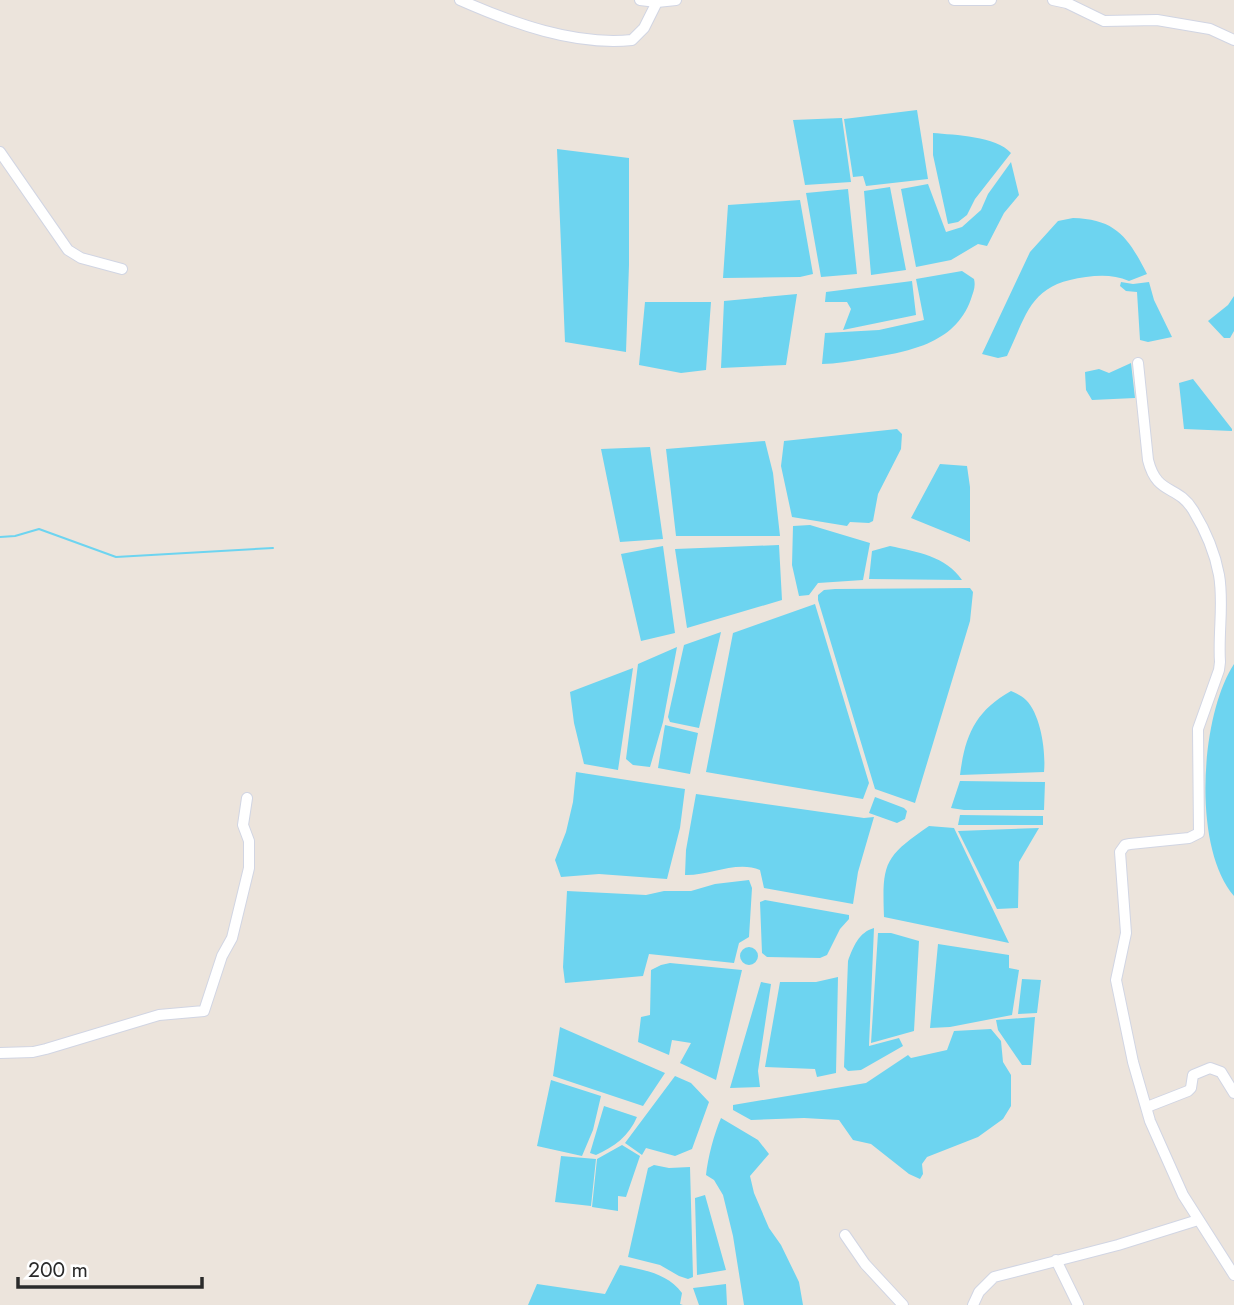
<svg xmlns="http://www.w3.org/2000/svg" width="1234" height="1305" font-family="Jost,sans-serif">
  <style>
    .water { fill: #6dd4f0 }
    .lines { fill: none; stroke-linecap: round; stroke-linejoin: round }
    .stream { stroke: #6dd4f0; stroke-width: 2 }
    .minor-casing { stroke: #d1d5e3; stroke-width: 12 }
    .minor { stroke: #fff; stroke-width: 10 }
  </style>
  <rect width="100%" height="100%" fill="#ece4dc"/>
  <path class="water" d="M 917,110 L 928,179 L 866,186 L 863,176 L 853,177 L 844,119 Z
    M 842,118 L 851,182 L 805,185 L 793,120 Z
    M 933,133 C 955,135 996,136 1011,153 L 975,199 L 967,215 L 958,222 L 948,224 L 933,155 Z
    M 557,149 L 629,158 L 629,265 L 626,352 L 565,342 Z
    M 1011,162 L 1019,195 L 1004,213 L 987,246 L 978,244 L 951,260 L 916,267 L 901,189 L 928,184 L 946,232 L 962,227 L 981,210 L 988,194 Z
    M 890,187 L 906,270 L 871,275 L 864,191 Z
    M 848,189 L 857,274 L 821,277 L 806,193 Z
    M 800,200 L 813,274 L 800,277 L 723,278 L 728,205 Z
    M 1073,218 C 1117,219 1129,239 1147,274 L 1129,281 C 1115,275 1101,275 1086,277 C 1030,284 1028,312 1007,356 L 998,358 L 982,354 L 1030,252 L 1058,221 Z
    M 962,271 L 974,279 C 976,287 973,292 971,299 C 955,345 906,352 864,359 C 850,361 836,364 822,364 L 825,333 L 879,330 L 924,320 L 916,279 Z
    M 912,281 L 916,315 L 843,330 L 851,309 L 847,302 L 825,302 L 826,292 Z
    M 1121,282 L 1133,284 L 1149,282 L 1154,300 L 1172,337 L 1148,342 L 1140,340 L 1137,292 L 1126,291 L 1120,286 Z
    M 797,294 L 786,365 L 721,368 L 724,301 Z
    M 1234,296 L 1234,331 L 1230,338 L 1224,338 L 1208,321 L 1228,305 Z
    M 645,302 L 711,302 L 706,370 L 681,373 L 639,365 Z
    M 1131,363 L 1135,398 L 1092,400 L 1086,390 L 1085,372 L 1099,369 L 1109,373 Z
    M 1193,379 L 1232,429 L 1232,431 L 1184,429 L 1179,383 Z
    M 897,429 L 902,434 L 901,449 L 878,494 L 873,521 L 869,523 L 850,522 L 847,526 L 792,517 L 781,466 L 784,441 Z
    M 765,441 L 773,473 L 780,536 L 676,536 L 666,449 Z
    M 650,447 L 663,539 L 620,542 L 601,449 Z
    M 940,464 L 967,466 L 970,487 L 970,542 L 911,518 Z
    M 810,525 L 870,543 L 863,580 L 818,583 L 809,595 L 799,596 L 792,565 L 793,526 Z
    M 779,545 L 782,600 L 687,628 L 675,549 Z
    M 663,546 L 675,633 L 641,641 L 621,554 Z
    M 890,546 C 917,552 946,556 962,580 L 869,579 L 872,551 Z
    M 970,588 L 973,592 L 970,621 L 915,803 L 875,789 L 818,600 L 818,595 L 824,590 L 835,589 Z
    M 815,604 L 869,783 L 863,799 L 706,772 L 733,633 Z
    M 721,632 L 699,728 L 670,722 L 668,717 L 684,645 Z
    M 677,647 L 663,722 L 650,767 L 633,765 L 626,759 L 638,664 Z
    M 1234,664 L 1234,896 C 1192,848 1200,716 1234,664 Z
    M 633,668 L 618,770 L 584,764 L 574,723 L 570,692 Z
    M 1011,691 C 1016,693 1022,696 1026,700 C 1041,715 1046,752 1044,772 L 960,775 C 965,736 975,711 1011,691 Z
    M 665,725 L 698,733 L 690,774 L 658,768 Z
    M 576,772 L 685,789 L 680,828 L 667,879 L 599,874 L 561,877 L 555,860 L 566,832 L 573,802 Z
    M 960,781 L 1045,782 L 1044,810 L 964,810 L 951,808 Z
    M 696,794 L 864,818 L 874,817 L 858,872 L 853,904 L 764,888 L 760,870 C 737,860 708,876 685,875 L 686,850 Z
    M 875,797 L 904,808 L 907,811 L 905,819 L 897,823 L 869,813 Z
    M 960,815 L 1043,816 L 1043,825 L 958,825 Z
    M 929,826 L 954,828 L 1009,943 L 884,917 C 882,863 884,857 929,826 Z
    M 1039,828 L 1019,862 L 1018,908 L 997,909 L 958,831 Z
    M 749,880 L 752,888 L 749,937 L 739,943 L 734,963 L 649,954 L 643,976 L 565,983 L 563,967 L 567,891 L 646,895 L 664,891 L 691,891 L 715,884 Z
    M 765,900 L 849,915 L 849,919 L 840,929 L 827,955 L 820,958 L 767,957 L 762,953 L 760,902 Z
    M 874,928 L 869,1046 L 899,1038 L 903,1046 L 861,1070 L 848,1071 L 844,1067 L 848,961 C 853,947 859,932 874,928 Z
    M 878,933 L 891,933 L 919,941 L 914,1031 L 871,1043 Z
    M 938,944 L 1009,955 L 1009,968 L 1019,970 L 1012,1015 L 950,1027 L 930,1028 Z
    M740 956a9 9 0 1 1 18 0a9 9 0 1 1-18 0Z
    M 670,963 L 742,970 L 716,1080 L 680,1063 L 691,1043 L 672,1040 L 669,1055 L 638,1042 L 641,1017 L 650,1015 L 651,970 L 661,965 Z
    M 838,977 L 836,1073 L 817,1077 L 815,1069 L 765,1067 L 780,982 L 816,982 Z
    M 1022,979 L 1041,980 L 1037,1013 L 1018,1014 Z
    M 761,982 L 771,984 L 758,1071 L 760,1087 L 730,1088 Z
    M 1035,1017 L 1031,1065 L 1022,1065 L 998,1030 L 996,1020 Z
    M 560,1027 L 665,1073 L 643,1106 L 553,1076 Z
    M 991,1029 L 1001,1041 L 1003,1062 L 1011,1075 L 1011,1106 L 1003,1119 L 978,1137 L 927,1157 L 922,1164 L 923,1174 L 920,1179 L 909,1174 L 871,1144 L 853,1140 L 839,1120 L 804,1118 L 751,1120 L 733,1110 L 733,1105 L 866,1083 L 908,1055 L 911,1058 L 947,1050 L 954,1031 Z
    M 675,1076 L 691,1083 L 709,1102 L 692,1149 L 675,1156 L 646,1148 L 642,1155 L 625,1143 Z
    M 551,1080 L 601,1096 L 593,1130 L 582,1156 L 537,1146 Z
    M 604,1106 L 637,1117 C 629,1136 614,1147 596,1155 L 590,1153 Z
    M 721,1118 L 758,1140 L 769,1154 L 750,1176 L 754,1193 L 769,1228 L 781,1245 L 799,1282 L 803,1305 L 744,1305 L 733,1236 L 723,1195 L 714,1180 L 706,1175 C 708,1157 714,1134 721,1118 Z
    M 622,1145 L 640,1156 L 626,1197 L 618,1196 L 618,1211 L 592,1207 L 597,1159 Z
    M 561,1156 L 596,1159 L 591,1206 L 555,1202 Z
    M 654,1165 L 669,1168 L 690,1167 L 693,1277 L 688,1279 L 679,1276 L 660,1265 L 628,1257 L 648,1168 Z
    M 705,1195 L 726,1270 L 697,1275 L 695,1198 Z
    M 620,1265 C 644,1270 667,1273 682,1293 L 680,1304 L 683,1305 L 528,1305 L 537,1284 L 605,1294 Z
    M 726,1284 L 727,1305 L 699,1305 L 693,1288 Z"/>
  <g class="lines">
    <path class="stream" d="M 0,537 L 15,536 L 39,529 L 116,557 L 273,548"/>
    <defs>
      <path id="minor" d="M 460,0 C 512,23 575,46 632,40 L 644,28 L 657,2
        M 640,0 L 657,2 L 676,0
        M 954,0 L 991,0
        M 1053,0 L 1067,3 L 1104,21 L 1157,20 L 1210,29 L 1234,40
        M 0,152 L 68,250 L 81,258 L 122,269
        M 1138,363 L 1148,460 C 1157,496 1177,484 1193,510 C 1204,528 1215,553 1219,575 C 1224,603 1218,633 1220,662 L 1219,670 L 1198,729 L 1199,833 L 1189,838 L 1130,844 L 1125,845 L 1120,852 L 1126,933 L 1116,980 L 1133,1062 L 1150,1121 L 1183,1195 L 1234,1275
        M 0,1053 L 33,1052 L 46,1049 L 159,1015 L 204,1011 L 222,956 L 232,938 L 249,868 L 249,841 L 243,825 L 247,798
        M 1147,1107 L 1188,1091 L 1191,1088 L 1193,1075 L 1210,1068 L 1221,1072 L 1234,1093
        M 845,1235 L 865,1264 L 903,1305
        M 1056,1260 L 1078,1305
        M 973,1305 L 979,1292 L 994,1277 L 1118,1245 L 1198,1220"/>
    </defs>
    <use href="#minor" class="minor-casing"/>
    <use href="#minor" class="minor"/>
  </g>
  <path d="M18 1277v10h184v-10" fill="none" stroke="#2a2a2a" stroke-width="3.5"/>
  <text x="28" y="1277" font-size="21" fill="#2a2a2a" stroke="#ffffff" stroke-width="5" paint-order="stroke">200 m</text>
</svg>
